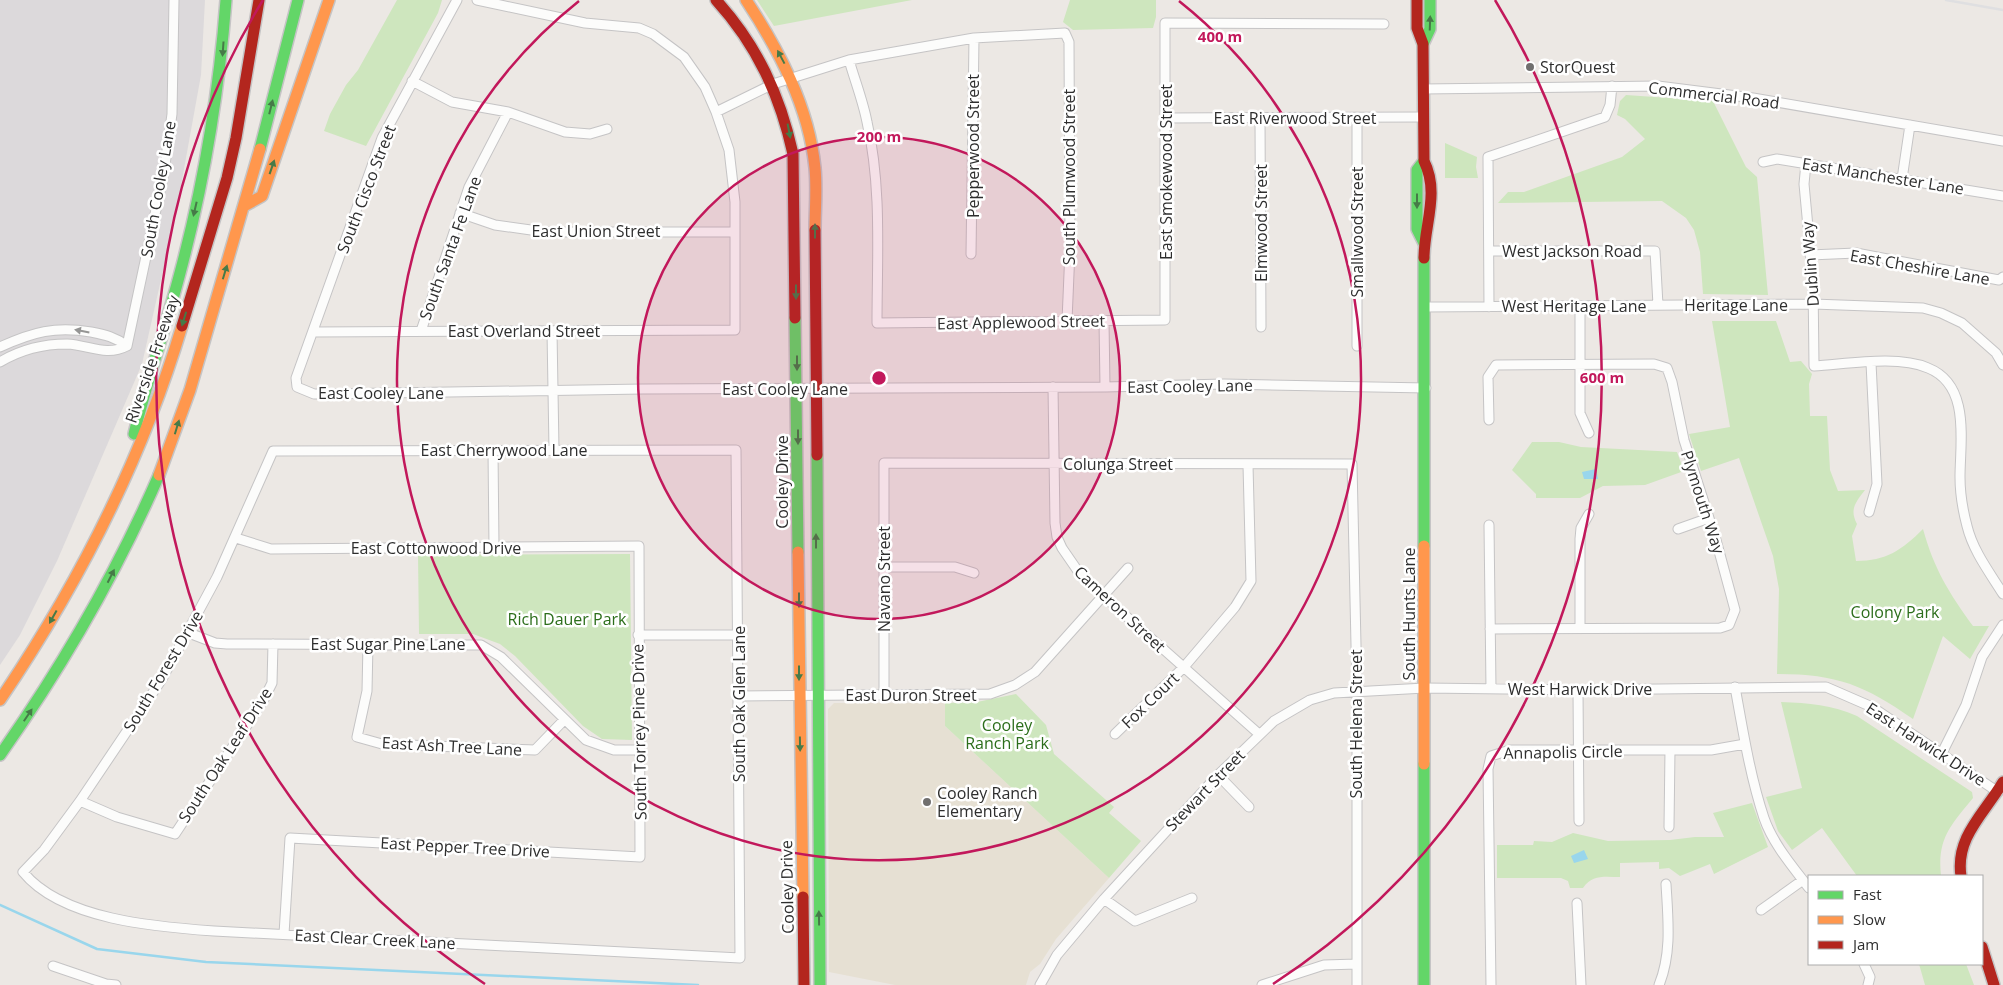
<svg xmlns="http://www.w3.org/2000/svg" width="2003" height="985" font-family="'Open Sans',sans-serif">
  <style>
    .industrial { fill: #dcd9db }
    .education { fill: #e6e0d3 }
    .green { fill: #cee6be }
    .water { fill: #99d6ec }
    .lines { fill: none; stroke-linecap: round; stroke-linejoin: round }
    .stream { stroke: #99d6ec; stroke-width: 2.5 }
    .street-casing { stroke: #c5c4c5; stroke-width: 11 }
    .fast-casing { stroke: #c5c4c5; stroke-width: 14 }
    .slow-casing { stroke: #c5c4c5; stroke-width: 14 }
    .jam-casing { stroke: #c5c4c5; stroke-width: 14 }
    .street { stroke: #fcfcfb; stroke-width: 9 }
    .fast { stroke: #63d668; stroke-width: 11 }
    .slow { stroke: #ff974d; stroke-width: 11 }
    .jam { stroke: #b3261e; stroke-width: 11 }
    .rail { stroke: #dfdfe1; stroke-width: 2.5 }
    .oneway { fill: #467a48 }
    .oneway2 { fill: #959594 }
    .ring { fill: none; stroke: #c2185b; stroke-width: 2.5 }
    .poi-dot { fill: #706f6e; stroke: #fff; stroke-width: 2 }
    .labels { text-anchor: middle; stroke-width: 5; stroke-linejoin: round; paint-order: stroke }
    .poi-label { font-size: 16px; fill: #2e2e2e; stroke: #fff; text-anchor: start }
    .street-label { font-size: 16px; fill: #2e2e2e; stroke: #fff }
    .park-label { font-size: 16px; fill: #2c6e1b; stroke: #fff }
    .centre { fill: #c2185b; stroke: #fff; stroke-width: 2.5 }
    .ring-label { font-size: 15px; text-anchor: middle; font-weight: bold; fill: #c2185b; stroke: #fff; stroke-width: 5; stroke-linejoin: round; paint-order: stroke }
  </style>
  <rect width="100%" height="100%" fill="#ece8e4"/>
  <path class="industrial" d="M 0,0 L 205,0 L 201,75 L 176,213 L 142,364 L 57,561 L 20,635 L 0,665 Z"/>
  <path class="education" d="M 834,703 L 945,703 L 945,726 L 1109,878 L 1056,939 L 1040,964 L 1030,972 L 1026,985 L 895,985 L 829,972 L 828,709 Z"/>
  <path class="green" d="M 397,0 L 442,0 L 438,13 L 366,146 L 324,131 L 330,114 L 346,85 L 358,70 Z
    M 757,0 L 912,0 L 774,26 Z
    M 1070,0 L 1156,0 L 1156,17 L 1153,28 L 1073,30 L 1063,22 Z
    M 1626,95 L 1713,101 L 1746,167 L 1757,177 L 1768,295 L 1703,294 L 1700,252 L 1694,230 L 1686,218 L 1662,201 L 1498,203 L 1508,192 L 1524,192 L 1622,157 L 1645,139 L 1625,119 L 1617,115 L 1620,101 Z
    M 1445,143 L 1477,157 L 1476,167 L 1478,178 L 1445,178 Z
    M 1712,321 L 1776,321 L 1790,362 L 1801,361 L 1812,374 L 1809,384 L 1810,416 L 1827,416 L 1830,470 L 1838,491 L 1865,490 C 1856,502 1849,509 1857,524 L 1852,536 L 1856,561 C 1886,561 1902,550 1923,529 C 1934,569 1949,593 1973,626 L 1989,626 L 1970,659 L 1943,636 L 1913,719 C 1864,685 1837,674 1777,674 L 1779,589 L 1773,556 L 1739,458 L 1701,471 L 1689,434 L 1730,427 Z
    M 1532,442 L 1559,442 L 1581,447 L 1677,452 L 1684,471 L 1645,485 L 1603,486 L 1580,498 L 1536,498 L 1536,494 L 1512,470 Z
    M 630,554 L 632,740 L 602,739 L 583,726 L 515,656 L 500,644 L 473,634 L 419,634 L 418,555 Z
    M 1016,694 L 1046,725 L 1054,754 L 1114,807 L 1109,813 L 1141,841 L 1109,878 L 945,726 L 945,703 L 977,702 Z
    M 1781,702 C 1809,703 1832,705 1857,716 L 1972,792 L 1973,798 C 1950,826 1937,839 1941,876 L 1857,876 L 1822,828 L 1792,850 L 1778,831 L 1766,797 L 1802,788 Z
    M 1752,803 L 1768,847 L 1714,874 L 1710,864 L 1680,876 L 1669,868 L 1659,869 L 1659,862 L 1620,863 L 1620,877 C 1605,877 1592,874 1583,888 L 1570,888 L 1568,881 L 1561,878 L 1497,878 L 1497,845 L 1533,845 L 1534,841 L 1552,842 L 1573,833 L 1608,841 L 1670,840 L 1695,837 L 1724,837 L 1713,813 Z
    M 1919,964 L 1966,964 L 1974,985 L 1925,985 Z"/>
  <path class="water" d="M 1596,469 L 1598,479 L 1584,479 L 1582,472 Z
    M 1584,850 L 1588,859 L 1574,863 L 1571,856 Z"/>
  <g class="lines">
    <path class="stream" d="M 0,905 L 97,949 L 206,962 L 698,985"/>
    <defs>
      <path id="street" d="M 457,0 L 382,138 L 296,378 L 297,387 L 314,394 L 328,394 L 643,389 L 1105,387 L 1224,384 L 1426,388
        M 849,60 C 855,81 863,101 867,122 C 882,187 877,257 877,323 L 1165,320 L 1165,23 L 1384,24
        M 412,81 L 452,102 L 508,112 L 565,132 L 590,134 L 607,129
        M 1423,89 L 1658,86 L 1753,98 L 2003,141
        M 716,112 L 773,84 L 849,60 L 974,38 L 1065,33 L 1069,42 L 1070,250 L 1067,321
        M 1166,118 L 1424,117
        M 1260,118 L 1261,327
        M 1357,118 L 1357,346
        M 1763,162 L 1777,159 L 2003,196
        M 1806,163 L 1804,184 L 1813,281 L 1814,366 C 1848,364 1898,355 1928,368 C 1971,385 1960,442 1960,477 C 1960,494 1963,511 1967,526 C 1973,551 1990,573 2003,594
        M 1902,179 L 1910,125
        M 460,213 L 495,225 L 545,232 L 734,232
        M 1489,251 L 1655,251 L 1658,305
        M 971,254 L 974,38
        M 1810,255 L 1856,253 L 1999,280 L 2003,277
        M 1424,307 L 1813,304 L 1923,308 L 1941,313 L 1962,323 L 1996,353 L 2003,365
        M 1489,307 L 1488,157 L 1605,117 L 1610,105 L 1612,86
        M 1580,307 L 1580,413 L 1589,433
        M 1104,321 L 1105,387
        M 421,331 L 469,187 L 508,112
        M 552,331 L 554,450
        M 313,332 L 735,330 L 735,202 L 729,150 L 716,112 L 705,87 L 684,57 L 653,34 L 639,28 L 585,23 L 477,0
        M 127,346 L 164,172 L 172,114 L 174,0
        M 0,347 C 33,332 55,326 91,332 C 106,335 115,337 127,346
        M 0,362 C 20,350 44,344 67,344 C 89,345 106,357 127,346
        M 1053,387 L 1055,523 L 1057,537 L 1062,548 L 1082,577 L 1259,734
        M 1489,420 L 1488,377 L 1496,365 L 1654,364 L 1667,368 L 1672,382 L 1684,440 L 1716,540 L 1735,610 L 1729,625 L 1720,628 L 1490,629
        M 493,450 L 494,547
        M 736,450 L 740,958 L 214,931 C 157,927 62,920 23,872 L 44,850 L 80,801 L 162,679 L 217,577 L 273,451 Z
        M 1869,512 L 1877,484 L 1871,363
        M 1489,525 L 1491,689
        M 1678,529 L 1709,518
        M 236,538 L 271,549 L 639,546 L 640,857 L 290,838 L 284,934
        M 884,567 L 955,567 L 974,573
        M 1580,627 L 1580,539 L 1581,528 L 1589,514
        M 189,633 L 215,643 L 227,644 L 481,645 L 501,657 L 586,740 L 614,750 L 640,750
        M 638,635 L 738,635
        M 368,644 L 367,691 L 357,737 L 382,744 L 535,750 L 564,720
        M 1735,687 C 1743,731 1750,776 1764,818 C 1773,844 1793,867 1809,888
        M 1578,690 L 1579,821
        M 884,695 L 884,463 L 1352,464 L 1357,690 L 1357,985
        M 739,696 L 990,694 L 1015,685 L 1035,672 L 1128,568
        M 1115,734 L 1184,667 L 1235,607 L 1251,581 L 1248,465
        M 1941,755 L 1966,705 L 1982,657 L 2003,625
        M 1218,775 L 1249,807
        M 80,801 L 117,817 L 175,834 L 263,701 L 272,683 L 273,644
        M 1669,827 L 1670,750
        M 1104,899 L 1135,921 L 1192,898
        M 1577,903 L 1581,985
        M 1761,910 L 1803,880
        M 1864,964 L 1870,977 L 1868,985
        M 53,966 L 106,984 L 116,985
        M 1040,985 L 1057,955 L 1104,899 L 1218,775 L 1274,721 L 1310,700 L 1334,693 L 1425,688 L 1578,690 L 1826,687 L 1872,707 L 1998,792
        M 1262,985 L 1324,965 L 1357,964
        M 1491,985 L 1488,769 L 1491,756 L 1510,750 L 1711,750 L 1745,744
        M 1659,985 C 1672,953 1668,919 1666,884"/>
      <path id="fast" d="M 1423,44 L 1430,29 L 1430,0
        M 260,149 L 298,0
        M 1424,161 L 1417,170 L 1417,229 L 1424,243
        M 1424,258 L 1424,546
        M 795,318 L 798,552
        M 134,434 C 147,380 166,327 180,273 C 204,183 219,93 226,0
        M 817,455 L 820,985
        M 0,755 C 62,667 116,574 159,475
        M 1424,764 L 1424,985"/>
      <path id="slow" d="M 746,0 C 779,50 809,107 815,168 C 817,189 815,210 815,230
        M 246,205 L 262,196 L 329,0
        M 159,475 L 190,390 L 260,149
        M 1424,546 L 1424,764
        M 798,552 L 803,897
        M 0,700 C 78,585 142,459 182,326"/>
      <path id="jam" d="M 716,0 C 757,45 780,95 793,154 L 795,318
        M 1417,0 L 1417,28 L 1423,44 L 1424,161 C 1440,193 1424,225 1424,258
        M 815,230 L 817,455
        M 182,326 L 227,178 L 236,138 L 259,0
        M 1961,876 C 1955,837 1985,813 2003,782
        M 803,897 L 804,985
        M 1982,947 L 1994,985"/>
    </defs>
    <use href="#street" class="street-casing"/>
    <use href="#fast" class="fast-casing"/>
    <use href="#slow" class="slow-casing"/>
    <use href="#jam" class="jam-casing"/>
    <use href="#street" class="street"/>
    <use href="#fast" class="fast"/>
    <use href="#slow" class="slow"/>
    <use href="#jam" class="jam"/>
    <path class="rail" d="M 1946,0 L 2003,10"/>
  </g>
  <defs><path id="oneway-solid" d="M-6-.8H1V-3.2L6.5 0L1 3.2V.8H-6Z" transform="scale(1.25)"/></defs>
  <g class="oneway">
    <use href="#oneway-solid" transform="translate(1430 23) rotate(-88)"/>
    <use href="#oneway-solid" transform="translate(223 49) rotate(94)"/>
    <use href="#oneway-solid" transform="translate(781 57) rotate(-118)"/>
    <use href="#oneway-solid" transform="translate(271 107) rotate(-76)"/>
    <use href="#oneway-solid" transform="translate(789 131) rotate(79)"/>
    <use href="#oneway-solid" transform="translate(272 167) rotate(-71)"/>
    <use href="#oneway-solid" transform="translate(1417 201) rotate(90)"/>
    <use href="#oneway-solid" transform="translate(195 209) rotate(103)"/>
    <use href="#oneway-solid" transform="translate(815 231) rotate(-90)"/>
    <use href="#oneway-solid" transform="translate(225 272) rotate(-73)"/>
    <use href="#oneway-solid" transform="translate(796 292) rotate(90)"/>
    <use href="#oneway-solid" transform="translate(184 319) rotate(107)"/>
    <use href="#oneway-solid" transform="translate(797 363) rotate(90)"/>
    <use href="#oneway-solid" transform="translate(177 427) rotate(-73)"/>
    <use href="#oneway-solid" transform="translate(798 437) rotate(90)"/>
    <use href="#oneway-solid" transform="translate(816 541) rotate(-90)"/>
    <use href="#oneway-solid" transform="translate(111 576) rotate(-63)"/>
    <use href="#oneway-solid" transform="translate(799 600) rotate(90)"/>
    <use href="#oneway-solid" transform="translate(53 617) rotate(119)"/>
    <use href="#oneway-solid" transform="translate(799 673) rotate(90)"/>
    <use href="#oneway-solid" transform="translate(28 715) rotate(-56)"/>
    <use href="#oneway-solid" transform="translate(800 744) rotate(89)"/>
    <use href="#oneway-solid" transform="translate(819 918) rotate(-91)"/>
  </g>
  <use class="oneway2" href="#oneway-solid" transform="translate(82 331) rotate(-169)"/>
  <circle cx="879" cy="378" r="241" fill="#c2185b" fill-opacity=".12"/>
  <g class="ring">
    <circle cx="879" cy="378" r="241"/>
    <path d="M1179 1A482 482 0 1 1 579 1"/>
    <path d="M485 984A723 723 0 0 1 263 0M1495 0A723 723 0 0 1 1273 984"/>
  </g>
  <g class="poi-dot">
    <circle cx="1530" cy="67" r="5"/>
    <circle cx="927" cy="802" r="5"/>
  </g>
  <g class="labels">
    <g class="poi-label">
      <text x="1540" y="73">StorQuest</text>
      <text x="937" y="799">Cooley Ranch<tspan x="937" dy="18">Elementary</tspan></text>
    </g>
    <g class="street-label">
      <text transform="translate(1714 95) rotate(7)" y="6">Commercial Road</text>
      <text x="1295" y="124">East Riverwood Street</text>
      <text transform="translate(973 146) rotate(-90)" y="6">Pepperwood Street</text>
      <text transform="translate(1166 172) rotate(-90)" y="6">East Smokewood Street</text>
      <text transform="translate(1883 176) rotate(9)" y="6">East Manchester Lane</text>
      <text transform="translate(1069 177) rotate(-90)" y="6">South Plumwood Street</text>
      <text transform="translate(158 189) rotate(-80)" y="6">South Cooley Lane</text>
      <text transform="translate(366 189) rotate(-69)" y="6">South Cisco Street</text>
      <text transform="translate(1261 223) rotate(-90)" y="6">Elmwood Street</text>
      <text x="596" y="237">East Union Street</text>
      <text transform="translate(1357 232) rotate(-90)" y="6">Smallwood Street</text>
      <text transform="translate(450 248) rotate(-70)" y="6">South Santa Fe Lane</text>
      <text x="1572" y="257">West Jackson Road</text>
      <text transform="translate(1810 264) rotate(-94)" y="6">Dublin Way</text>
      <text transform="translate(1920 267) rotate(10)" y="6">East Cheshire Lane</text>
      <text x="1736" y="311">Heritage Lane</text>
      <text x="1574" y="312">West Heritage Lane</text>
      <text transform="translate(1021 322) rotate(-1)" y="6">East Applewood Street</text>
      <text x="524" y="337">East Overland Street</text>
      <text transform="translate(152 359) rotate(-71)" y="6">Riverside Freeway</text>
      <text transform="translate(1190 386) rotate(-1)" y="6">East Cooley Lane</text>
      <text x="785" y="395">East Cooley Lane</text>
      <text x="381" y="399">East Cooley Lane</text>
      <text x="504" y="456">East Cherrywood Lane</text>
      <text x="1118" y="470">Colunga Street</text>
      <text transform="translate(782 482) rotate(-90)" y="6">Cooley Drive</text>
      <text transform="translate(1703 502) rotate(72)" y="6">Plymouth Way</text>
      <text x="436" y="554">East Cottonwood Drive</text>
      <text transform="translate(884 579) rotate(-90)" y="6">Navano Street</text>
      <text transform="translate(1120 609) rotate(43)" y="6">Cameron Street</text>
      <text transform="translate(1409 614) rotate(-90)" y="6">South Hunts Lane</text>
      <text x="388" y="650">East Sugar Pine Lane</text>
      <text transform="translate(163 671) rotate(-59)" y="6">South Forest Drive</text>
      <text x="1580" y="695">West Harwick Drive</text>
      <text x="911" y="701">East Duron Street</text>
      <text transform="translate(1150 700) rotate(-44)" y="6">Fox Court</text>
      <text transform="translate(739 704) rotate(-90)" y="6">South Oak Glen Lane</text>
      <text transform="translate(1356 724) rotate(-90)" y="6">South Helena Street</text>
      <text transform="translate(639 732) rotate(-91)" y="6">South Torrey Pine Drive</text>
      <text transform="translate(1926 744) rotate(33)" y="6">East Harwick Drive</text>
      <text transform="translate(452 746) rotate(3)" y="6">East Ash Tree Lane</text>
      <text transform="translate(1563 752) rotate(-1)" y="6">Annapolis Circle</text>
      <text transform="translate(225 755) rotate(-57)" y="6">South Oak Leaf Drive</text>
      <text transform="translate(1205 790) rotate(-46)" y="6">Stewart Street</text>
      <text transform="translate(465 847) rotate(3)" y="6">East Pepper Tree Drive</text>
      <text transform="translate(787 887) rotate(-91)" y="6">Cooley Drive</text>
      <text transform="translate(375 939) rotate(3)" y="6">East Clear Creek Lane</text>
    </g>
    <g class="park-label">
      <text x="1895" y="618">Colony Park</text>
      <text x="567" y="625">Rich Dauer Park</text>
      <text x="1007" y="731">Cooley<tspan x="1007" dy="18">Ranch Park</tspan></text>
    </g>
  </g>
  <circle cx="879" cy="378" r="8" class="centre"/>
  <g class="ring-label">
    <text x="1220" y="42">400 m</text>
    <text x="879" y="142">200 m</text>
    <text x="1602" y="383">600 m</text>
  </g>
  <rect x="1808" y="875" width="175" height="90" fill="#ffffff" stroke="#ababab"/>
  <rect x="1818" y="891" width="25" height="8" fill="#63d668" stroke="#ababab"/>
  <text x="1853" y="900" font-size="15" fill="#2e2e2e">Fast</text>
  <rect x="1818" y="916" width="25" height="8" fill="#ff974d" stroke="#ababab"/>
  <text x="1853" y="925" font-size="15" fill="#2e2e2e">Slow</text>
  <rect x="1818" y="941" width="25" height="8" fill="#b3261e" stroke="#ababab"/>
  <text x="1853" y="950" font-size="15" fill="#2e2e2e">Jam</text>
</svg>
